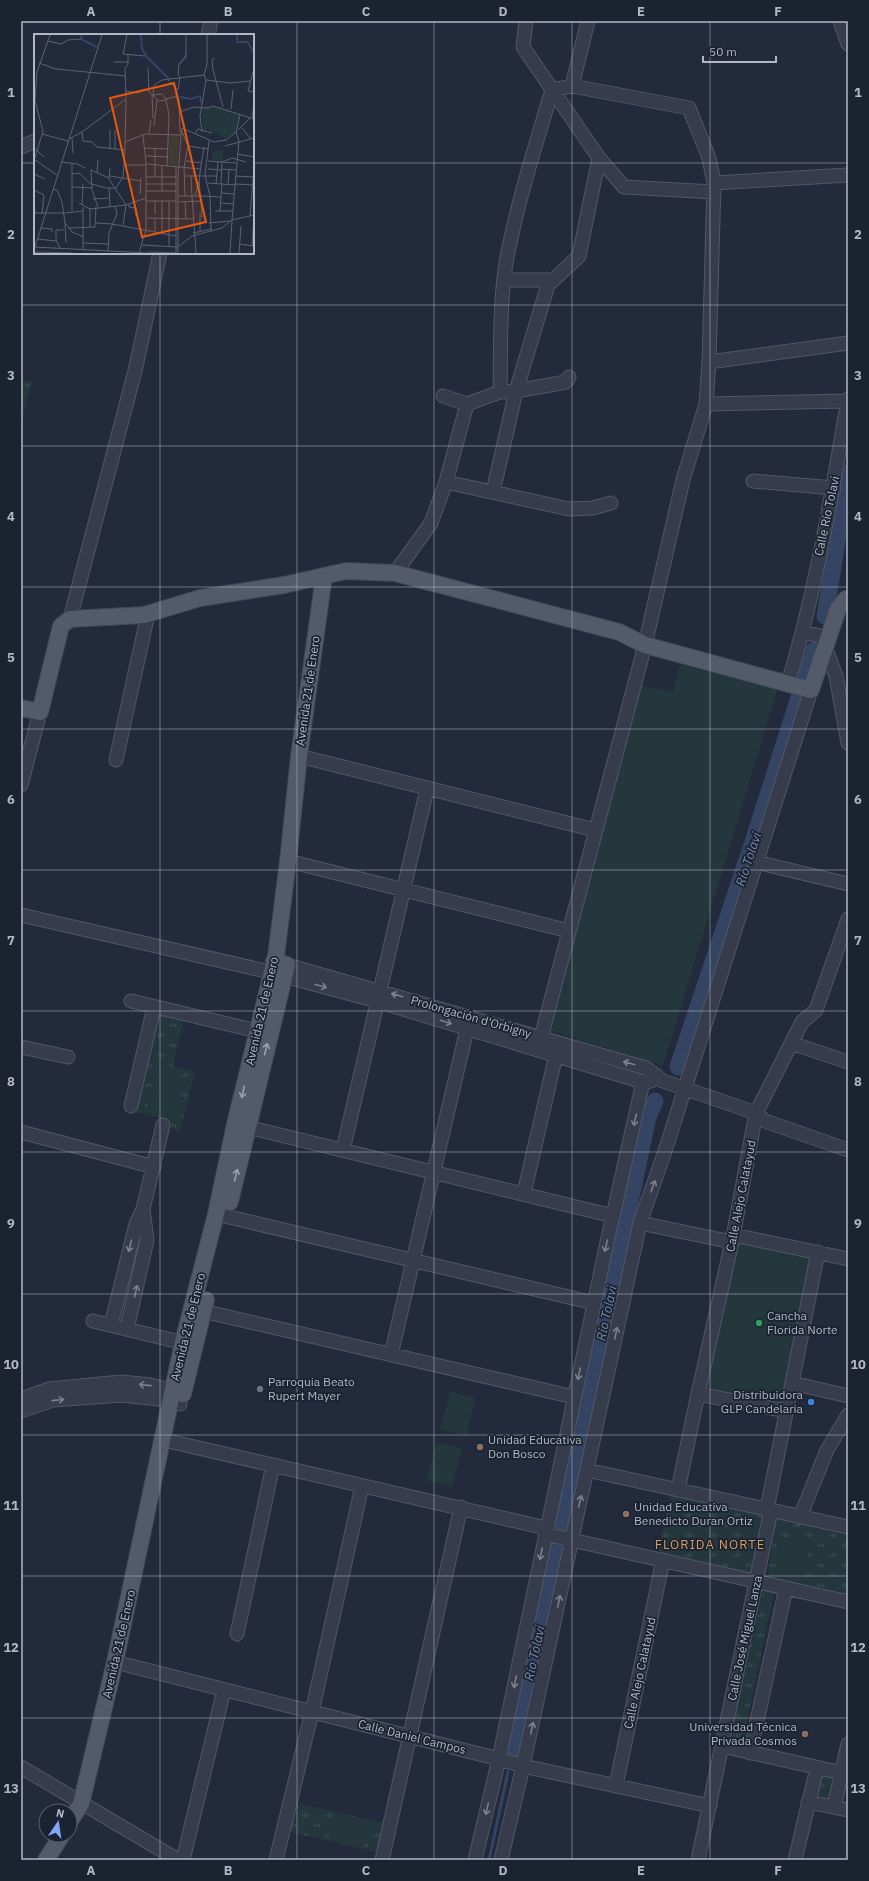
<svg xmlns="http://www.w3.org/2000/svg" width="869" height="1881" font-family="'IBM Plex Sans',sans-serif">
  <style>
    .grass { fill: url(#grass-tufts) }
    .pitch { fill: #24373c }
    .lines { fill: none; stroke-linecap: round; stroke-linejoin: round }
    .stream { stroke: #354462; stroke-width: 3 }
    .river { stroke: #354462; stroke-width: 17 }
    .minor-casing { stroke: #515766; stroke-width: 15 }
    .major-casing { stroke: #3f4654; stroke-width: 18 }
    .minor { stroke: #363c4b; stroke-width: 13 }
    .major { stroke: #535b6b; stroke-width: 16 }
    .oneway { stroke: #7a808f }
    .oneway2 { stroke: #9aa0b0 }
    .grid { fill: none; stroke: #b1b7c7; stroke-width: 1; stroke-opacity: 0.55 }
    .leisure-dot { fill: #2e9e5b; stroke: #1b2230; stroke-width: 1.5 }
    .worship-dot { fill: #6b7280; stroke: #1b2230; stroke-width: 1.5 }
    .shop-dot { fill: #3f7fe0; stroke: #1b2230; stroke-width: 1.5 }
    .education-dot { fill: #8d6e63; stroke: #1b2230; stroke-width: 1.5 }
    .labels { text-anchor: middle; stroke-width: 3.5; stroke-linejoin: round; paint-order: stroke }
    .street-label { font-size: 12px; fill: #b1b7c7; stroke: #1b2230 }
    .poi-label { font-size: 12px; fill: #b1b7c7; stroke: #1b2230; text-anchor: start }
    .water-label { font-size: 13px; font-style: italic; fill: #788baf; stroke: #1b2230 }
    .neighbourhood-label { font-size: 13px; letter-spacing: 1px; fill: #d59c5e; stroke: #1b2230 }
    .inset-river { fill: none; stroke: #354462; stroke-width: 2 }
    .inset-road { fill: none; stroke: #5b6273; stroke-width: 1 }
    .view { fill: #e8590c; fill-opacity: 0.15; stroke: #e8590c; stroke-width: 2 }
    .inset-edge { fill: none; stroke: #b1b7c7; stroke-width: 2 }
    .neatline { fill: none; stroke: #b1b7c7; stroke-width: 1.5 }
    .grid-label { font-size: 13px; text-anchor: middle; font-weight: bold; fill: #b1b7c7 }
  </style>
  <defs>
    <pattern id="grass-tufts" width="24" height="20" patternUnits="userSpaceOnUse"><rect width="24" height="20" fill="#24373c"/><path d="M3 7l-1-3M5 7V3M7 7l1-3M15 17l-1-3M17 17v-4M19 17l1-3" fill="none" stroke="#415257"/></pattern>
  </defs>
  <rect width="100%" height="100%" fill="#222a3b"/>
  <path class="grass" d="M 32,381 L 21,425 L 21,382 Z
    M 158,1015 L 184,1021 L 173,1066 L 195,1072 L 180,1131 L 167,1127 L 169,1120 L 134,1112 Z
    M 137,1232 L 143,1240 L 125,1321 L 116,1319 Z
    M 670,1494 L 764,1513 L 751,1575 L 658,1555 Z
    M 776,1519 L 848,1534 L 848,1598 L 767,1579 Z
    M 763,1589 L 774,1592 L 743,1741 L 737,1743 L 731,1739 Z
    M 822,1774 L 835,1778 L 831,1798 L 826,1801 L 817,1798 L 814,1793 Z
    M 297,1803 L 383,1823 L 377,1852 L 290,1832 Z"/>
  <path class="pitch" d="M 680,665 L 778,688 L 663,1066 L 549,1030 L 640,685 L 673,692 Z
    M 157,1071 L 183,1077 L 172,1119 L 146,1113 Z
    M 737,1241 L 814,1258 L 781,1406 L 705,1389 Z
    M 450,1391 L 475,1398 L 466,1436 L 440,1430 Z
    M 436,1442 L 462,1448 L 452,1487 L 427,1480 Z
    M 783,1537 L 810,1543 L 800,1584 L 774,1578 Z
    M 333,1814 L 370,1822 L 364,1847 L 328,1839 Z"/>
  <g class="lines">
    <path class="stream" d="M 489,1860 L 508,1772"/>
    <path class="river" d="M 825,616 L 848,473
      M 678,1067 L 753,842 L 814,650
      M 561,1527 L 648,1117 L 655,1101
      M 512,1755 L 556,1551"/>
    <defs>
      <path id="minor" d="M 526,21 L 523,47 L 599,158 L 624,187 L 714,192
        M 840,21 L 848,44
        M 208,35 L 211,21
        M 572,86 L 588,21
        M 21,147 L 35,141
        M 714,183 L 848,175
        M 504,280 L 553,280
        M 709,362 L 848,343
        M 500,392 C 501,346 499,297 508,252 C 519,197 536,144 552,90
        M 443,396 L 467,404 L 500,392 L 516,391 L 566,382 L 569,377
        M 706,404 L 848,401
        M 753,481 L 834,488
        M 446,482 L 569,509 L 593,508 L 611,503
        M 493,492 L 516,391 L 548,285 L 579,256 L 599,158
        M 395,573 L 431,523 L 446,482 L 467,404
        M 70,619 L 136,367 L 160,253
        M 803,632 L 828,638
        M 825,647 L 836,676 L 848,743
        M 788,683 C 816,590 832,494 848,399
        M 299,756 L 595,830
        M 116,760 L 148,614
        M 21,785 L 40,712
        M 288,861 L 569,931
        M 756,862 L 848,884
        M 21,915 L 270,972
        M 287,965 L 646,1068 L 663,1081 L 756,1113 L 765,1121 L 848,1150
        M 284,976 L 377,1001 L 643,1082 L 651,1081
        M 131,1001 L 257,1031
        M 791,1043 L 848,1062
        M 21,1047 L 68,1057
        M 538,1049 L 645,645 L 683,480 L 706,404 L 709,362 L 714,183 L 709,158 L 689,108 L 572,86 L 552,90
        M 131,1106 L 154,1007
        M 239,1125 L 613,1216
        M 21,1132 L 154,1167
        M 343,1150 L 427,789
        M 524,1193 L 556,1055
        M 216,1214 L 594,1303
        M 640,1223 L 732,1242
        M 734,1235 L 848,1259
        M 194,1309 L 574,1397
        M 93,1321 L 192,1345
        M 111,1325 L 136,1224 L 143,1209 L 163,1125
        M 127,1329 L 147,1240 L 143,1209
        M 391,1355 L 467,1029
        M 792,1383 L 848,1396
        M 698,1394 L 786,1411
        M 21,1399 L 49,1389 L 121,1382 L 150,1385 L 181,1393
        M 21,1411 L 53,1400 L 121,1395 L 159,1399 L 180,1404
        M 164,1440 L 546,1528
        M 587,1470 L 848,1527
        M 678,1490 L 698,1394 L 732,1242 L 756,1113 L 802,1022 L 816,1010 L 848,919
        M 767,1509 L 818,1252
        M 800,1517 L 827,1450 L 848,1415
        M 545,1534 L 848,1602
        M 237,1634 L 273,1465
        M 115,1662 L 499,1759 L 523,1766 L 710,1806
        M 722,1746 L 842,1773
        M 750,1753 L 786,1588
        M 21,1767 L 178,1860
        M 616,1786 L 663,1560
        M 808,1802 L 848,1810
        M 834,1807 L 848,1744
        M 183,1860 L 224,1690
        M 276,1860 L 312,1712 L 362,1486
        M 382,1860 L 461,1507
        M 475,1860 L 499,1759 L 606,1247 L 643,1082
        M 501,1860 L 523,1766 L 640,1223 L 666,1148 L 811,690
        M 698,1860 L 771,1510
        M 795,1860 L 817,1768"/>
      <path id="major" d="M 21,708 L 40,712 L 61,626 L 70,619 L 144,615 L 200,598 L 284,585 L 346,571 L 395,573 L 619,632 L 645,645 L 811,690 L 838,609 L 846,599 L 848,600
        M 230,1202 L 287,965 L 274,961
        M 183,1394 L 206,1300
        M 70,1821 L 81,1804 L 115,1662 L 183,1342 L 216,1214 L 235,1124 L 276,956 L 288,861 L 299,756 L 324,576
        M 46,1860 L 62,1835"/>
    </defs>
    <use href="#minor" class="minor-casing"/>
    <use href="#major" class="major-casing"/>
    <use href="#minor" class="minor"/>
    <use href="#major" class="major"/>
  </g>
  <defs><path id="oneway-shaft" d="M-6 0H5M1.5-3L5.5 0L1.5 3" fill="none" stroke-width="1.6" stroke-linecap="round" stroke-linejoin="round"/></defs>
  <g class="oneway">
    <use href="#oneway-shaft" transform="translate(321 986) rotate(15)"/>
    <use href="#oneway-shaft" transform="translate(397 995) rotate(-164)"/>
    <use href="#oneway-shaft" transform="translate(446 1022) rotate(17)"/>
    <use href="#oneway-shaft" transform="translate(629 1063) rotate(-164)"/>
    <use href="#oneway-shaft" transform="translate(635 1120) rotate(103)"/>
    <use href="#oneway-shaft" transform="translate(653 1186) rotate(-71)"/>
    <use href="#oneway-shaft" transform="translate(130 1246) rotate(104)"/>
    <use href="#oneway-shaft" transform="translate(606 1246) rotate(103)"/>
    <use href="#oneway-shaft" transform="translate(136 1291) rotate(-77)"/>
    <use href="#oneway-shaft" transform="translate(616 1333) rotate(-78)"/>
    <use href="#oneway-shaft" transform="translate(579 1374) rotate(102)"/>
    <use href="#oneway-shaft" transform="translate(145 1385) rotate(-174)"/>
    <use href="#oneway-shaft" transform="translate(58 1400) rotate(-6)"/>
    <use href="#oneway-shaft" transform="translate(580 1501) rotate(-77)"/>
    <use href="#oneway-shaft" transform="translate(541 1554) rotate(102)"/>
    <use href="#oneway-shaft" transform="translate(559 1601) rotate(-78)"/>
    <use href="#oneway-shaft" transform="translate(515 1682) rotate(102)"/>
    <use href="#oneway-shaft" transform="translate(532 1728) rotate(-78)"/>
    <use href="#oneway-shaft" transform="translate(487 1809) rotate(103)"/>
  </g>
  <g class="oneway2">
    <use href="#oneway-shaft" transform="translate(266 1049) rotate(-76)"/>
    <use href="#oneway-shaft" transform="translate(243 1092) rotate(103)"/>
    <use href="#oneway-shaft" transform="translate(236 1175) rotate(-77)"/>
  </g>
  <path class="grid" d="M 160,21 L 160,35M 297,21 L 297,1860M 434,21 L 434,1860M 572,21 L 572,1860M 710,21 L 710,1860M 21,163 L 35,163M 253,163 L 848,163M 160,253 L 160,1860M 21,305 L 848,305M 21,446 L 848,446M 21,587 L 848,587M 21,729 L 848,729M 21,870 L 848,870M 21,1011 L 848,1011M 21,1152 L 848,1152M 21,1294 L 848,1294M 21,1435 L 848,1435M 21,1576 L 848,1576M 21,1718 L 848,1718"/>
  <circle class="leisure-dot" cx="759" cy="1323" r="4"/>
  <circle class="worship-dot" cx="260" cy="1389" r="4"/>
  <circle class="shop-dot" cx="811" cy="1402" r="4"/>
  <g class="education-dot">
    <circle cx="480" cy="1447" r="4"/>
    <circle cx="626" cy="1514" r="4"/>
    <circle cx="805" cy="1734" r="4"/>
  </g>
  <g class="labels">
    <g class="street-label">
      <text transform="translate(827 516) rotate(-78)" y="4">Calle Río Tolavi</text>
      <text transform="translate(308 691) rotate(-82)" y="4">Avenida 21 de Enero</text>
      <text transform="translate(262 1011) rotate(-77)" y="4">Avenida 21 de Enero</text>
      <text transform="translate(471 1017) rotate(16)" y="4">Prolongación d'Orbigny</text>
      <text transform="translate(741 1196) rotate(-79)" y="4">Calle Alejo Calatayud</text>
      <text transform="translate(188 1327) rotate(-76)" y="4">Avenida 21 de Enero</text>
      <text transform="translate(745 1638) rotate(-78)" y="4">Calle José Miguel Lanza</text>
      <text transform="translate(119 1644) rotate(-77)" y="4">Avenida 21 de Enero</text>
      <text transform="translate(640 1673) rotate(-78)" y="4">Calle Alejo Calatayud</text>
      <text transform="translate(412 1737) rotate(14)" y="4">Calle Daniel Campos</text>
    </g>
    <g class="poi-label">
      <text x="767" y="1320">Cancha<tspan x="767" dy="14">Florida Norte</tspan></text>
      <text x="268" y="1386">Parroquia Beato<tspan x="268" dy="14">Rupert Mayer</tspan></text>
      <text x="803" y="1399" text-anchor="end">Distribuidora<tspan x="803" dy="14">GLP Candelaria</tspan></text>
      <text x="488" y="1444">Unidad Educativa<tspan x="488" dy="14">Don Bosco</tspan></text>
      <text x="634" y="1511">Unidad Educativa<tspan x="634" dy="14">Benedicto Duran Ortiz</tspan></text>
      <text x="797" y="1731" text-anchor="end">Universidad Técnica<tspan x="797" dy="14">Privada Cosmos</tspan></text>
    </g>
    <g class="water-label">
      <text transform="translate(748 859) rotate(-72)" y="5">Río Tolavi</text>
      <text transform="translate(606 1313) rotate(-78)" y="5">Río Tolavi</text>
      <text transform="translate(534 1653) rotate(-78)" y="5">Río Tolavi</text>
    </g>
    <g class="neighbourhood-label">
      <text x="710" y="1549">FLORIDA NORTE</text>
    </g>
  </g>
  <g transform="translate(34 34)">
    <rect width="220" height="220" fill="#222a3b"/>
    <path d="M 178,72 L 194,75 L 205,82 L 201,98 L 191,105 L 175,95 L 169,97 L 168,73 Z" fill="#24373c"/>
    <path d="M 137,101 L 145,101 L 143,131 L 134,130 L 135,103 ZM 189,116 L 189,127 L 177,126 L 178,118 Z" fill="#24373c"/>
    <path class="inset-river" d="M 48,1 L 47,5 L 63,13M 107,1 L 108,15 L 113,23 L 135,45M 203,1 L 203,8 L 214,8 L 219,18M 145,31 L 153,21M 146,63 L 157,65 L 166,62 L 167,69"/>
    <path class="inset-road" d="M 93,1 L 89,20 L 111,22M 14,7 L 27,10 L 34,6 L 47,5M 181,24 L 178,26 L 179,36 L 189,73M 80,28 L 94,28M 5,29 L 22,35 L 92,42M 114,34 L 115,58 L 125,67 L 132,66M 220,34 L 214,57 L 220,58M 144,42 L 145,30 L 152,22 L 152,1M 134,46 L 142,54 L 145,66 L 146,98M 172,46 L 197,49 L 216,47M 144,56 L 146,42M 92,57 L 103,59 L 115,55M 119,60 L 120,51 L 128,46 L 170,41M 118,61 L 128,60 L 132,65 L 135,81 L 133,132M 118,61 L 119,84M 132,65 L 144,62M 197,75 L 199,56M 145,78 L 160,73 L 174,74 L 179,72 L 220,85M 218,84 L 220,69M 120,92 L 123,66M 208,94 L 217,105M 204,96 L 216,84M 48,98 L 92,65 L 91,34 L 94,31 L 94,21M 48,98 L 49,107 L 58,108 L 63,113 L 91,116 L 91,108 L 111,100 L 147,101 L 148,94 L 180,108 L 192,106 L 202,98 L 205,107 L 198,186 L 220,181M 148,98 L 154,112 L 174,115M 168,98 L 166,82 L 172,46 L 170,41 L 173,30 L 173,1M 202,98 L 206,81M 115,99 L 117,86M 8,100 L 34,107M 161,100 L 164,95 L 178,99M 38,104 L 39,119M 35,105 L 48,98M 175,107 L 171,141 L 176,162 L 177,197M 91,108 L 92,66M 191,112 L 220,104M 0,114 L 10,123M 111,114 L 134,115M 76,115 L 76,96M 81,115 L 81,96M 203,120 L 220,123M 112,122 L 134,123M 1,126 L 23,141M 0,127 L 9,97 L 1,67 L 3,38 L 16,1M 152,127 L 168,129M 174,127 L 188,128 L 198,124 L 212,128M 27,128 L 43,130 L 51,134M 38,129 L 38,177M 113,130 L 166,135M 90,131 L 112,131M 142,133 L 142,219M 76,134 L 75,145 L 92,171 L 89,191M 174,135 L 187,136M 188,135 L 202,136M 63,139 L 64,126M 0,140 L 11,145M 38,140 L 45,139 L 58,151M 76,142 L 107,147M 151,142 L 183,142M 157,142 L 158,162M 202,142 L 219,143M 112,143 L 142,143M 121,143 L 121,115M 174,149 L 201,151M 58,150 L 72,154 L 82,154 L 89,143 L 91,116M 112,150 L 142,150M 182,150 L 184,128M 187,150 L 188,128 L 202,129M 194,150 L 195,135M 201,150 L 220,151M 38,153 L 58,154 L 57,136 L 75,144M 57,153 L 64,173M 75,154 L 76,173M 19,155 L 23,156 L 28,168 L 31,189 L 38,198 L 50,203M 0,156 L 10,161 L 8,180M 112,157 L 142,157M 128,157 L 128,132M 188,159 L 200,160M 106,160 L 107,144M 144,162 L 168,162M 151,162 L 150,133 L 154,112M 158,162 L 162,219M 161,162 L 165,147M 168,162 L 187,163M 0,163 L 1,179M 59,165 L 76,164M 112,167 L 142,167M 121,167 L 121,180M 128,167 L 128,200M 144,168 L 168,167M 151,168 L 152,185M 45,169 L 56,175 L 92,171 L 112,164M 187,169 L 199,170M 95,170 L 95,173 L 101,174 L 102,182M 48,171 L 49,150M 56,174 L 56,193M 181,177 L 199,177M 186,177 L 188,150M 0,179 L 31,179M 31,179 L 49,177M 166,180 L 166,197M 216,182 L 220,134M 168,183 L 165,145 L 170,113M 113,184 L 159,185M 31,189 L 32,208M 62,189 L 78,190M 175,189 L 196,187M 78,190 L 142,202M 7,194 L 18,195 L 18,198M 35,194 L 61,193 L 62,173M 121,198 L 121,185M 159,199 L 178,195M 4,205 L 22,207M 49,209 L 75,210M 205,210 L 220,212M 108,211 L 143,213M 218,212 L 220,181M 0,213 L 114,219M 1,213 L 68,1M 135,213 L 135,167M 144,213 L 158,202 L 188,194 L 198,186M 26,214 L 22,206 L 22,196 L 30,196M 49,216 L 49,173M 74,217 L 75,199 L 83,180 L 81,172M 0,218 L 39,219M 114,218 L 142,219M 105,219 L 112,195 L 112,130 L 109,101M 144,219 L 144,143 L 147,101M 196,219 L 198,187M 205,219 L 207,192"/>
    <path class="view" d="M 140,49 L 172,188 L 108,203 L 76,64 Z"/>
    <rect width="220" height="220" class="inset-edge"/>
  </g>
  <rect width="869" height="1881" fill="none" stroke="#1b2230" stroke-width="44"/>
  <g transform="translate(58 1823) rotate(13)"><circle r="19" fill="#1b2230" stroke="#575e6c"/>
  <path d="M0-3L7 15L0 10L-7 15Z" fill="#84a6f8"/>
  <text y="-6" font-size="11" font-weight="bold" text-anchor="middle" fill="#b1b7c7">N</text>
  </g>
  <path d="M703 56v6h73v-6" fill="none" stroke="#b1b7c7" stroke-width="2"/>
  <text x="709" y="56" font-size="12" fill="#b1b7c7" stroke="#1b2230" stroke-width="3" paint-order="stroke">50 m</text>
  <rect x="22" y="22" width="825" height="1837" class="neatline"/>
  <g class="grid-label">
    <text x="91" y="16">A</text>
    <text x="228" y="16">B</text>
    <text x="366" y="16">C</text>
    <text x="503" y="16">D</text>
    <text x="641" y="16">E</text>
    <text x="778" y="16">F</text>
    <text x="11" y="97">1</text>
    <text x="858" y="97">1</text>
    <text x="11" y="239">2</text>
    <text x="858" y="239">2</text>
    <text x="11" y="380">3</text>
    <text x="858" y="380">3</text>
    <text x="11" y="521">4</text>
    <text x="858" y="521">4</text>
    <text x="11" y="662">5</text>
    <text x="858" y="662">5</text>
    <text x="11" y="804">6</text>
    <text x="858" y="804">6</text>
    <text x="11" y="945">7</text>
    <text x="858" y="945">7</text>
    <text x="11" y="1086">8</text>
    <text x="858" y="1086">8</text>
    <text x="11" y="1228">9</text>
    <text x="858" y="1228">9</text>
    <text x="11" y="1369">10</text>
    <text x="858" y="1369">10</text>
    <text x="11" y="1510">11</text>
    <text x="858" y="1510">11</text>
    <text x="11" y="1652">12</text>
    <text x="858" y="1652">12</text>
    <text x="11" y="1793">13</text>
    <text x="858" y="1793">13</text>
    <text x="91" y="1875">A</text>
    <text x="228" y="1875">B</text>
    <text x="366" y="1875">C</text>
    <text x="503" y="1875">D</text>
    <text x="641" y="1875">E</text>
    <text x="778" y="1875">F</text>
  </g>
</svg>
